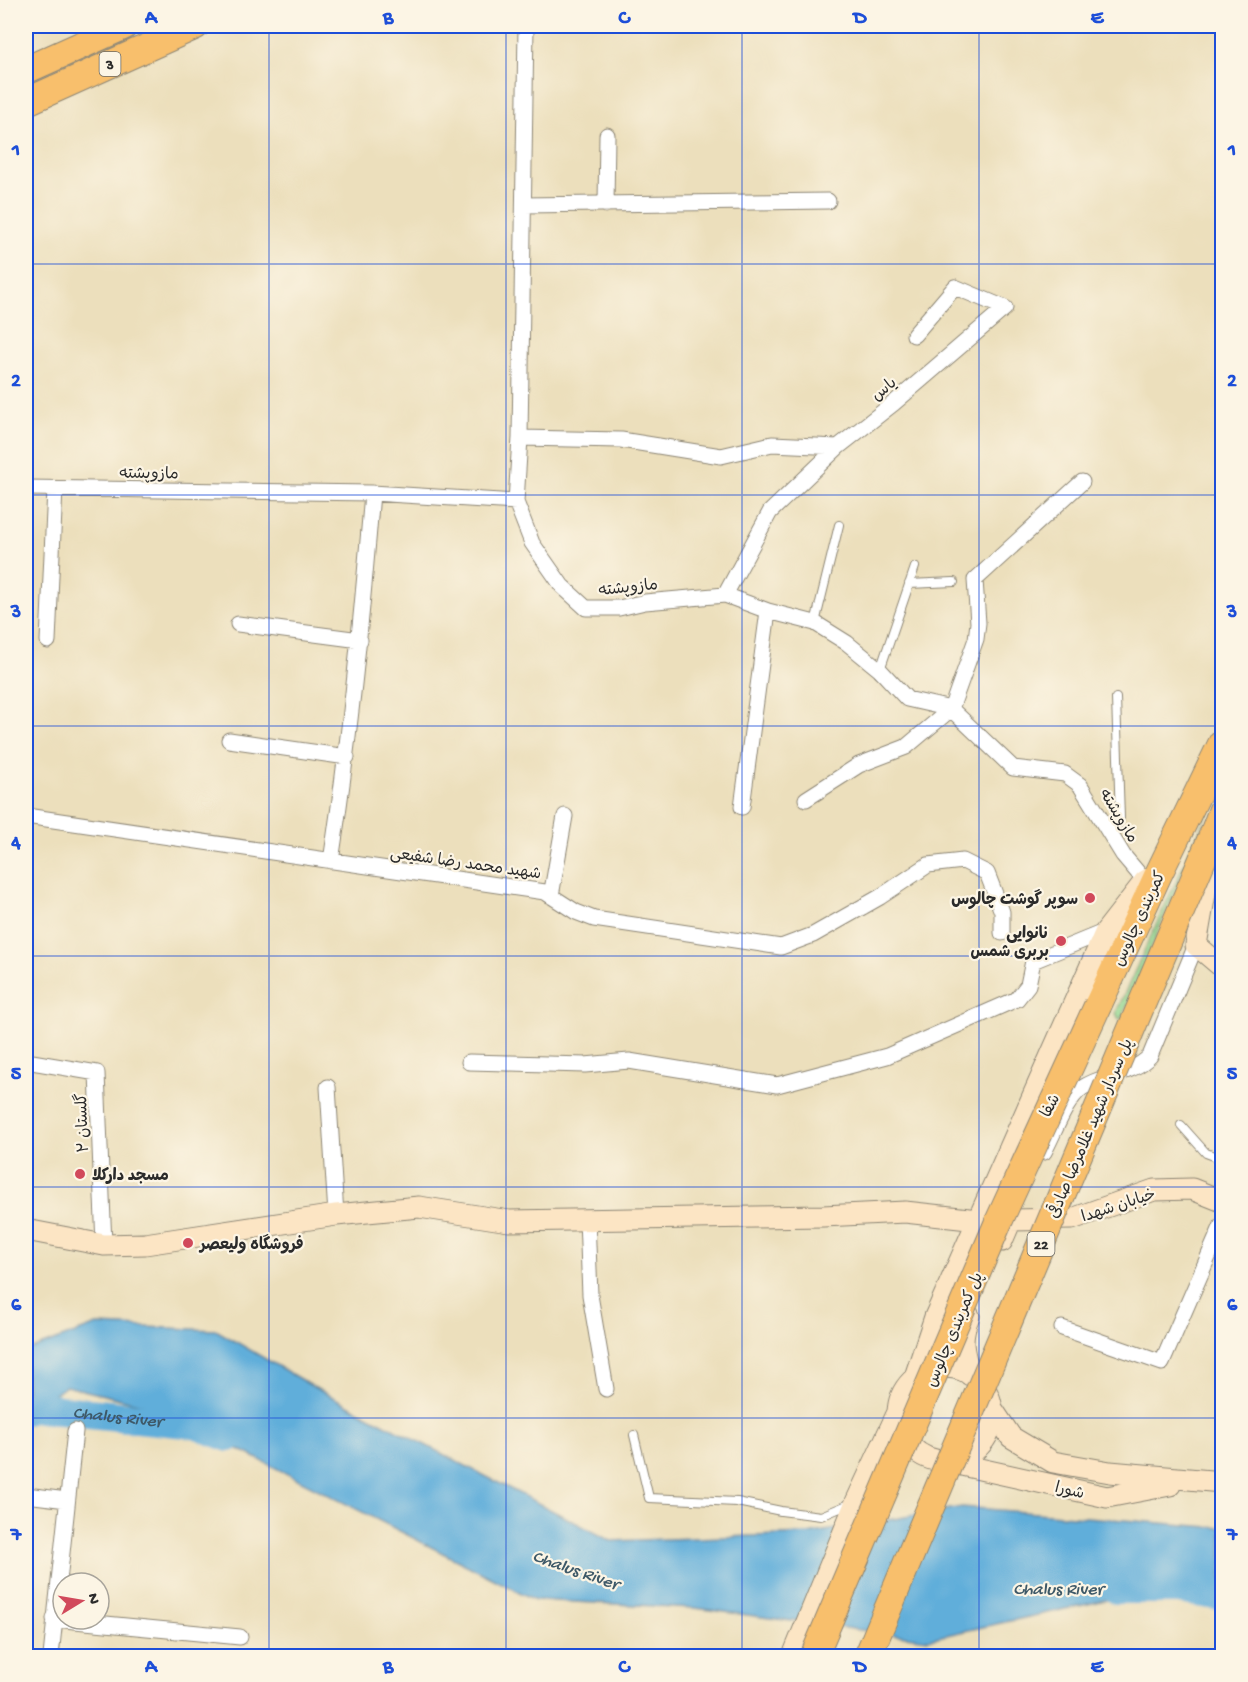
<svg xmlns="http://www.w3.org/2000/svg" width="1248" height="1682" font-family="'Gochi Hand','Playpen Sans Arabic',sans-serif">
  <style>
    .green { fill: #99dc94; stroke: #628460; stroke-width: 1.5 }
    .water { fill: #60aeda; stroke: #466c82; stroke-width: 1.5 }
    .lines { fill: none; stroke-linecap: round; stroke-linejoin: round }
    .river { stroke: #60aeda; stroke-width: 30 }
    .lane-casing { stroke: #8c8574; stroke-width: 10 }
    .street-casing { stroke: #8c8574; stroke-width: 17 }
    .secondary-casing { stroke: #8c8574; stroke-width: 23 }
    .highway-casing { stroke: #8c8574; stroke-width: 29 }
    .lane { stroke: #fff; stroke-width: 8 }
    .street { stroke: #fff; stroke-width: 15 }
    .secondary { stroke: #fce5c4; stroke-width: 21 }
    .highway { stroke: #f8bf6c; stroke-width: 27 }
    .highway-bridge-casing { stroke: #8c8574; stroke-width: 29; stroke-linecap: butt }
    .highway-bridge { stroke: #f8bf6c; stroke-width: 27 }
    .grid { fill: none; stroke: #1d4ed8; stroke-width: 1.5; stroke-opacity: 0.55 }
    .poi-dot { fill: #d1495b; stroke: #fcf5e5; stroke-width: 2 }
    .labels { text-anchor: middle; stroke-width: 4.5; stroke-linejoin: round; paint-order: stroke }
    .shield { fill: #fcf5e5; stroke: #6a6863; stroke-width: 1.5 }
    .shield-label { font-size: 15px; font-weight: bold; fill: #2b2b2b }
    .street-label { font-size: 16px; fill: #2b2b2b; stroke: #fcf5e5 }
    .poi-label { font-size: 16px; font-weight: bold; fill: #2b2b2b; stroke: #fcf5e5; text-anchor: end }
    .water-label { font-size: 18px; font-style: italic; fill: #3e5968; stroke: #fcf5e5 }
    .neatline { fill: none; stroke: #1d4ed8; stroke-width: 2 }
    .grid-label { font-size: 20px; text-anchor: middle; font-weight: bold; fill: #1d4ed8 }
  </style>
  <rect width="100%" height="100%" fill="#fcf5e5"/>
  <filter id="ink" filterUnits="userSpaceOnUse"><feTurbulence type="fractalNoise" baseFrequency=".0167" numOctaves="2"/><feDisplacementMap in="SourceGraphic" scale="12" xChannelSelector="R" yChannelSelector="G"/><feConvolveMatrix kernelMatrix="1 2 1 2 8 2 1 2 1" color-interpolation-filters="sRGB"/></filter>
  <filter id="wash" filterUnits="userSpaceOnUse"><feTurbulence type="fractalNoise" baseFrequency=".008" numOctaves="4" result="noise"/><feDisplacementMap in="SourceGraphic" scale="24" xChannelSelector="R" yChannelSelector="G"/><feGaussianBlur stdDeviation="1.35" result="paint"/><feColorMatrix in="noise" values="0 0 0 0 0 0 0 0 0 0 0 0 0 0 0 0 0 1.4 0 .05"/><feComposite in="paint" operator="in"/></filter>
  <g filter="url(#wash)">
    <rect width="100%" height="100%" fill="#ecdfbc"/>
    <path class="green" d="M 1210,807 L 1122,1018 L 1119,1019 L 1116,1013 Z"/>
    <path class="water" d="M 97,1325 L 216,1330 L 317,1389 L 611,1541 L 808,1534 L 962,1507 L 1222,1528 L 1222,1585 L 1192,1581 L 928,1639 L 695,1608 L 535,1600 L 158,1408 L 66,1386 L 26,1416 L 26,1351 Z"/>
    <g class="lines">
      <g class="river">
        <path id="s1" d="M 26,1410 L 31,1407 L 195,1424 L 229,1437"/>
        <path d="M 1116,1589 L 1178,1589 L 1222,1596"/>
      </g>
    </g>
  </g>
  <g filter="url(#ink)">
    <g class="lines">
      <defs>
        <path id="lane" d="M 909,584 L 954,582
          M 815,623 L 839,525
          M 880,670 L 915,567
          M 1112,837 L 1120,818 L 1116,698
          M 1181,1125 L 1206,1153 L 1222,1159
          M 634,1435 L 649,1498 L 737,1502 L 781,1511 L 821,1516 L 852,1503"/>
        <path id="street" d="M 925,26 L 938,26
          M 524,205 L 828,201
          M 606,205 L 607,135
          M 520,438 L 621,440 L 721,456 L 772,444 L 838,447
          M 26,488 L 372,493 L 516,502 L 532,543 L 562,586 L 586,608 L 619,608 L 645,602 L 725,595 L 768,611 L 815,623 L 847,643 L 880,670 L 907,699 L 951,709 L 1013,768 L 1065,774 L 1080,785 L 1123,855 L 1145,881
          M 516,502 L 520,438 L 526,26
          M 725,595 L 770,512 L 838,447 L 894,403 L 1005,308 L 955,287 L 914,335
          M 238,624 L 360,640
          M 48,641 L 55,489
          M 229,740 L 347,757
          M 806,799 L 859,765 L 906,747 L 951,709 L 976,639 L 978,623 L 975,580 L 1082,482
          M 742,807 L 768,611
          M 26,816 L 545,892 L 576,912 L 594,919 L 781,947 L 813,935 L 880,897 L 928,865 L 963,861 L 987,873 L 1002,912 L 1002,933
          M 331,861 C 350,739 362,616 372,493
          M 551,896 L 565,816
          M 26,1061 L 97,1073 L 104,1245
          M 469,1062 L 585,1065 L 629,1061 L 777,1085 L 887,1056 L 1017,999 L 1028,985 L 1033,961 L 1106,931
          M 328,1087 L 336,1215
          M 1044,1152 C 1054,1134 1066,1099 1082,1088 C 1104,1073 1131,1076 1150,1056 L 1196,945
          M 587,1219 L 590,1295 L 606,1389
          M 1062,1328 L 1162,1363 L 1222,1225
          M 26,1495 L 67,1500
          M 54,1619 L 240,1637
          M 51,1656 L 75,1431"/>
        <path id="secondary" d="M 1215,857 L 1207,882 L 1196,945 L 1222,967
          M 26,1230 L 104,1245 L 145,1244 L 336,1215 L 419,1207 L 509,1221 L 823,1216 L 905,1212 L 978,1220
          M 1002,1241 L 1011,1220 L 1072,1219 L 1154,1190 L 1192,1189 L 1222,1201
          M 969,1316 C 959,1339 963,1351 970,1375
          M898 1414a47 47 0 1 1 94 0a47 47 0 1 1-94 0Z
          M 915,1377 L 935,1317 L 1106,931 L 1145,881 L 1152,877
          M 991,1407 L 1011,1437 L 1053,1462 L 1110,1472 L 1222,1482
          M 948,1462 L 1107,1497 L 1170,1485
          M 793,1656 L 856,1502 L 898,1412"/>
        <path id="highway" d="M 26,70 L 124,26
          M 26,102 L 195,26
          M 1214,832 L 1222,811
          M 1098,1005 L 1158,875 L 1222,743"/>
      </defs>
      <use href="#lane" class="lane-casing"/>
      <use href="#street" class="street-casing"/>
      <use href="#secondary" class="secondary-casing"/>
      <use href="#highway" class="highway-casing"/>
      <use href="#lane" class="lane"/>
      <use href="#street" class="street"/>
      <use href="#secondary" class="secondary"/>
      <use href="#highway" class="highway"/>
      <defs>
        <path id="highway-bridge" d="M 814,1656 L 998,1223 L 1098,1005
          M 868,1656 L 1214,832"/>
      </defs>
      <use href="#highway-bridge" class="highway-bridge-casing"/>
      <use href="#highway-bridge" class="highway-bridge"/>
    </g>
  </g>
  <path class="grid" d="M 269,26 L 269,1656M 506,26 L 506,1656M 742,26 L 742,1656M 979,26 L 979,1656M 26,264 L 1222,264M 26,495 L 1222,495M 26,726 L 1222,726M 26,956 L 1222,956M 26,1187 L 1222,1187M 26,1418 L 1222,1418"/>
  <g class="poi-dot">
    <circle cx="1090" cy="898" r="6"/>
    <circle cx="1061" cy="941" r="6"/>
    <circle cx="80" cy="1174" r="6"/>
    <circle cx="188" cy="1243" r="6"/>
  </g>
  <g class="labels">
    <g class="shield">
      <rect x="99.5" y="52" width="21" height="24" rx="4.5"/>
      <rect x="1027.5" y="1232" width="27" height="24" rx="4.5"/>
    </g>
    <g class="shield-label">
      <text x="110" y="69">3</text>
      <text x="1041" y="1249">22</text>
    </g>
    <g class="street-label">
      <text transform="translate(883 388) rotate(-39)" y="6">یاس</text>
      <text transform="translate(149 472) rotate(1)" y="6">مازوپشته</text>
      <text transform="translate(628 586) rotate(-6)" y="6">مازوپشته</text>
      <text transform="translate(1120 815) rotate(59)" y="6">مازوپشته</text>
      <text transform="translate(466 862) rotate(8)" y="6">شهید محمد رضا شفیعی</text>
      <text transform="translate(1138 918) rotate(-65)" y="6">کمربندی چالوس</text>
      <text transform="translate(1049 1105) rotate(-62)" y="6">شفا</text>
      <text transform="translate(81 1123) rotate(-92)" y="6">گلستان ۲</text>
      <text transform="translate(1089 1128) rotate(-67)" y="6">پل سردار شهید غلامرضا صادقی</text>
      <text transform="translate(1118 1204) rotate(-18)" y="6">خیابان شهدا</text>
      <text transform="translate(953 1329) rotate(-67)" y="6">پل کمربندی چالوس</text>
      <text transform="translate(1070 1489) rotate(13)" y="6">شورا</text>
    </g>
    <g class="poi-label">
      <text x="1078" y="904">سوپر گوشت چالوس</text>
      <text x="1049" y="938">نانوایی<tspan x="1049" dy="18">بربری شمس</tspan></text>
      <text x="92" y="1180" text-anchor="start">مسجد دارکلا</text>
      <text x="200" y="1249" text-anchor="start">فروشگاه ولیعصر</text>
    </g>
    <g class="water-label">
      <text dy="6" stroke="none"><textPath href="#s1" startOffset="93">Chalus River</textPath></text>
      <text transform="translate(576 1569) rotate(19)" y="6">Chalus River</text>
      <text x="1058" y="1594">Chalus River</text>
    </g>
  </g>
  <rect width="1248" height="1682" fill="none" stroke="#fcf5e5" stroke-width="66"/>
  <g transform="translate(81 1601) rotate(79)"><circle r="28" fill="#fcf5e5" stroke="#a8a49b" stroke-width="1.5"/>
  <path d="M0-4.5L10 22L0 15L-10 22Z" fill="#d1495b"/>
  <text y="-9" font-size="16" font-weight="bold" text-anchor="middle" fill="#2b2b2b">N</text>
  </g>
  <rect x="33" y="33" width="1182" height="1616" class="neatline"/>
  <g class="grid-label">
    <text x="151" y="23">A</text>
    <text x="388" y="23">B</text>
    <text x="624" y="23">C</text>
    <text x="860" y="23">D</text>
    <text x="1097" y="23">E</text>
    <text x="16" y="155">1</text>
    <text x="1232" y="155">1</text>
    <text x="16" y="386">2</text>
    <text x="1232" y="386">2</text>
    <text x="16" y="617">3</text>
    <text x="1232" y="617">3</text>
    <text x="16" y="848">4</text>
    <text x="1232" y="848">4</text>
    <text x="16" y="1079">5</text>
    <text x="1232" y="1079">5</text>
    <text x="16" y="1310">6</text>
    <text x="1232" y="1310">6</text>
    <text x="16" y="1540">7</text>
    <text x="1232" y="1540">7</text>
    <text x="151" y="1672">A</text>
    <text x="388" y="1672">B</text>
    <text x="624" y="1672">C</text>
    <text x="860" y="1672">D</text>
    <text x="1097" y="1672">E</text>
  </g>
</svg>
